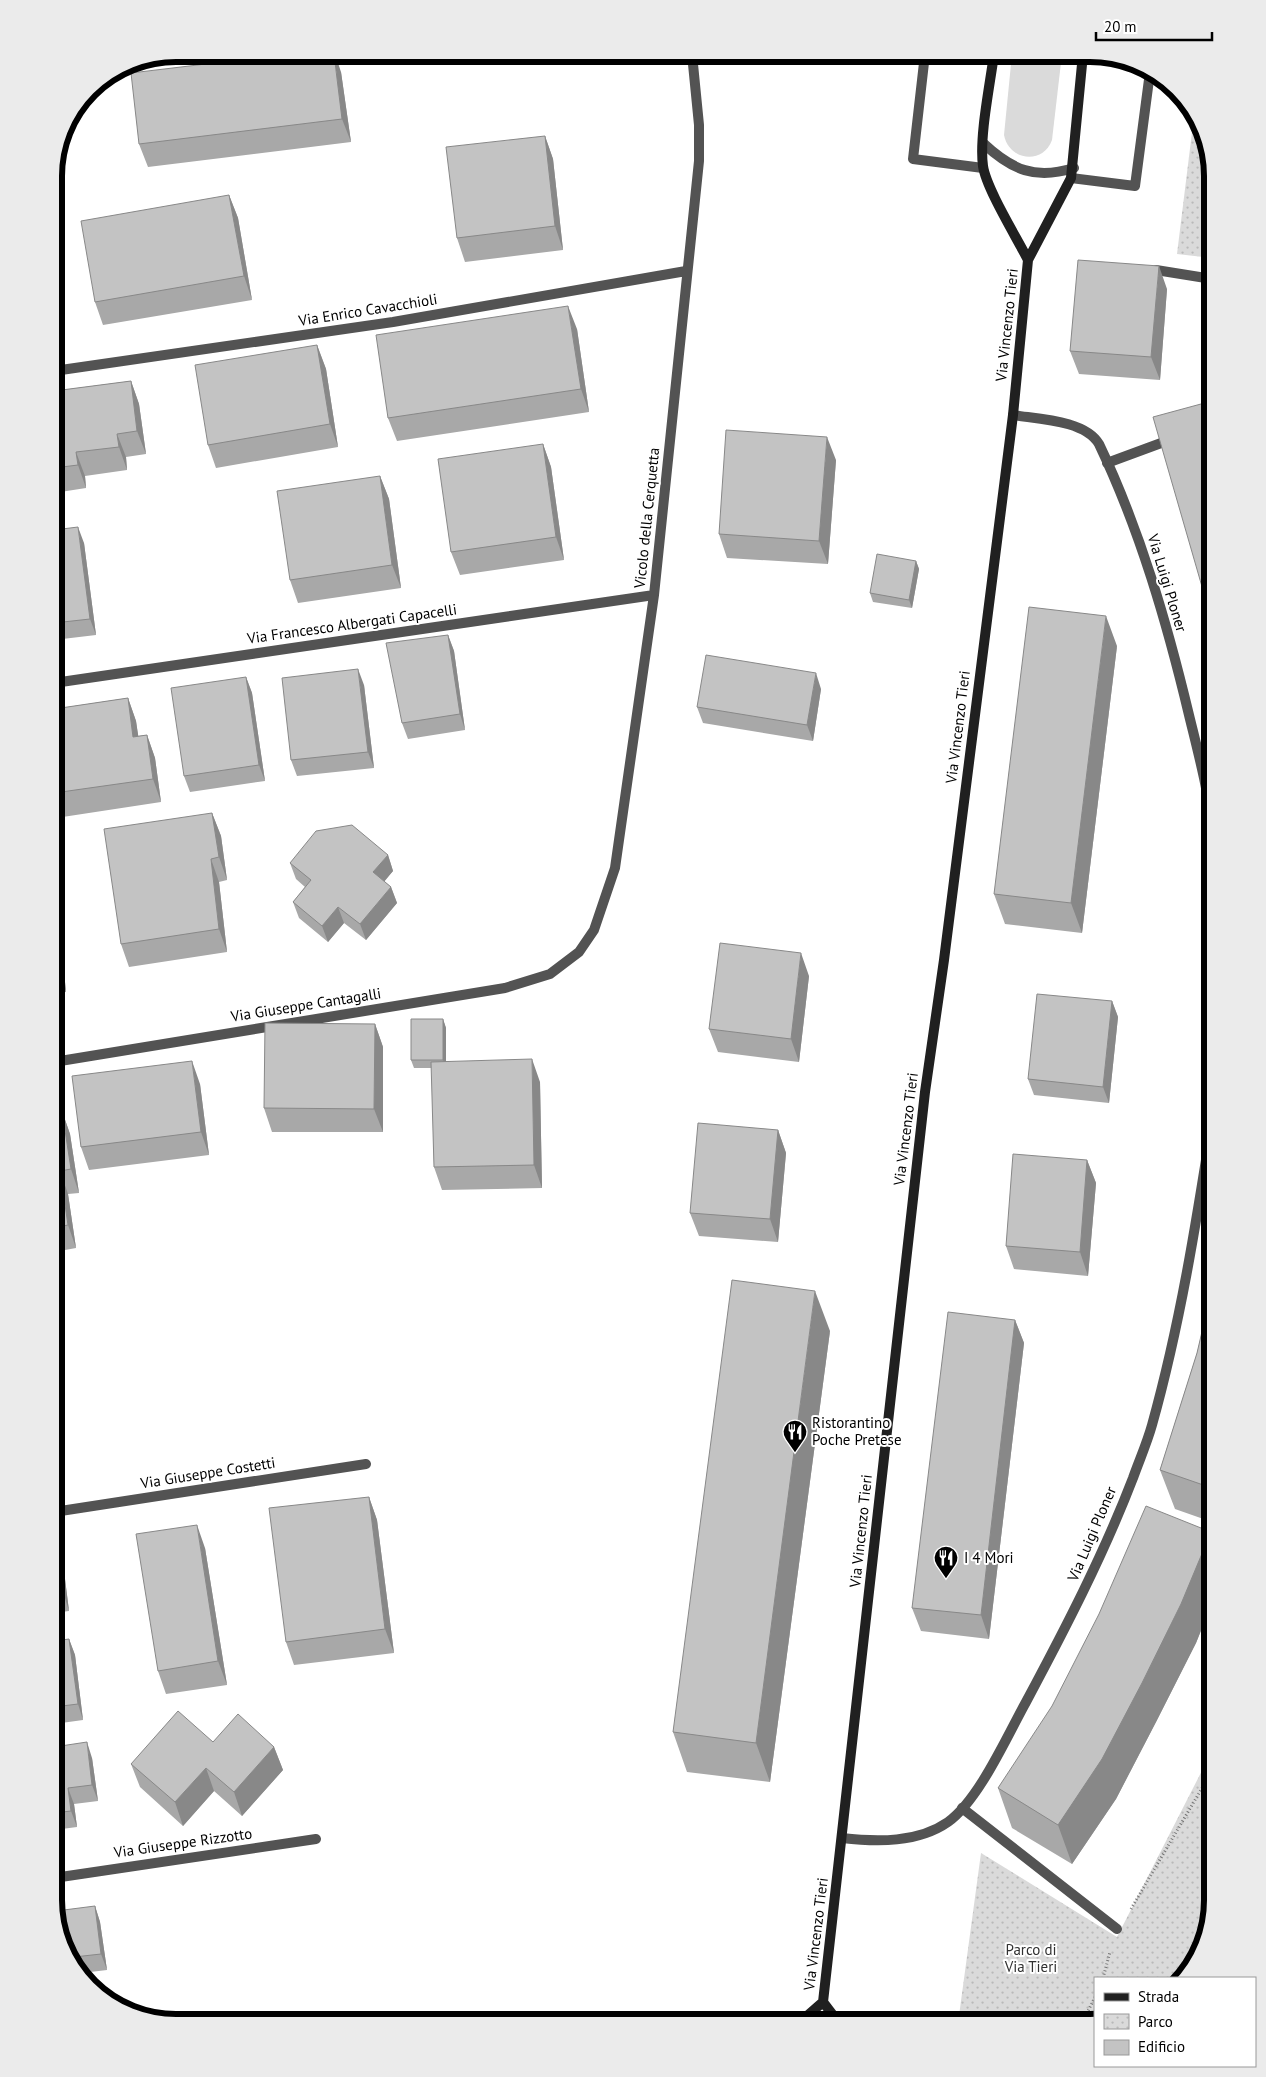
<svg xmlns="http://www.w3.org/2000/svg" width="1266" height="2077" font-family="'PT Sans',sans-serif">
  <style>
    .grass { fill: #dadada }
    .park { fill: url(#park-dots) }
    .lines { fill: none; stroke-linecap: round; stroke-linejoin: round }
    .path { stroke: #757575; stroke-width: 3; stroke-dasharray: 1 2.5; stroke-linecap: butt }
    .lane { stroke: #535353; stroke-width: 10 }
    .street { stroke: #535353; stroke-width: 10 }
    .secondary { stroke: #202020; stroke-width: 10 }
    .wall { fill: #a8a8a8 }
    .shaded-wall { fill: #888 }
    .building { fill: #c3c3c3; stroke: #888 }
    .labels { text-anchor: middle; stroke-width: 4; stroke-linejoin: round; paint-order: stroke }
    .street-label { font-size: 15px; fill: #000; stroke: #fff }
    .poi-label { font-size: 15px; fill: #000; stroke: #fff; text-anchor: start }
    .park-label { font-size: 15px; fill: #313131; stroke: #fff }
    .rim { fill: none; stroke: #000; stroke-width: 6 }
  </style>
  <defs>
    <pattern id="park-dots" width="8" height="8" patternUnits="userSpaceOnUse" patternTransform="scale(1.25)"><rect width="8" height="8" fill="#dadada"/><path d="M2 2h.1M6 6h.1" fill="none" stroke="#b9b9b9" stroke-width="1.8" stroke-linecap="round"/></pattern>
  </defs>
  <rect width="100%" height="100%" fill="#fff"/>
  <path class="grass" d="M 1012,54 L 1062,54 L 1052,140 C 1043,165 1009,161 1004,135 Z"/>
  <path class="park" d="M 1194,116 L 1199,122 L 1212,177 L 1212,258 L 1177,254 Z
    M 1212,1751 L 1212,1901 L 1196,1962 L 1178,1978 L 1095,1978 L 1095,2022 L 958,2023 L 981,1853 L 1117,1937 Z"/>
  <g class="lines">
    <path class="path" d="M 1131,1909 L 1212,1771
      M 1103,1978 L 1110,1952
      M 1082,2023 L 1095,1997"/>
    <path class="lane" d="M 925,54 L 913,159 L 983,168
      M 1071,178 L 1135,186 L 1150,72
      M 1156,270 L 1212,279
      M 1107,463 L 1172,439
      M 962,1808 L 1117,1929"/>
    <path class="street" d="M 983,143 C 1012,170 1035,180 1074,168
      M 54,371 L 393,322 L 686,271
      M 1013,415 C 1038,419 1085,420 1099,444 C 1140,530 1167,623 1189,715 C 1198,752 1208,789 1212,827
      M 54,683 L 654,595
      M 54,1062 L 505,988 L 550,974 L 579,952 L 594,930 L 615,868 L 654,595 L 699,161 L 699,125 L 692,54
      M 54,1512 L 366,1464
      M 842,1838 C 877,1842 918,1843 948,1822 C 979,1800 1007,1736 1026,1702 C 1065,1629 1103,1556 1133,1478 C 1139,1461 1147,1443 1152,1425 C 1180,1325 1196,1224 1212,1122
      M 54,1878 L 316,1839"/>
    <path class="secondary" d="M 994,54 C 990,85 979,137 983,166 C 986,188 1017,238 1028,260
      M 823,2002 L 839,2023
      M 799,2023 L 823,2002 L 925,1092 L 944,960 L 1013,415 L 1028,260 L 1071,178 L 1083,54"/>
  </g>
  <path class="wall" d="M 341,72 L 351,142 L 148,167 L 139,144 Z
    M 545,136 L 553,159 L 563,250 L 465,262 L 457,238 Z
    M 229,195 L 238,218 L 252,300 L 103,325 L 95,302 Z
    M 1167,289 L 1160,380 L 1079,374 L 1070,351 Z
    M 577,329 L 589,412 L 397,441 L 388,418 Z
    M 317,345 L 326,369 L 338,447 L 216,468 L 208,445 Z
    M 131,381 L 139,404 L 146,454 L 126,457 L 127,470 L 85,476 L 86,488 L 54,493 L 54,391 Z
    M 543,444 L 551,467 L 564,560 L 460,575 L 451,552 Z
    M 836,460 L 828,564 L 727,558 L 719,534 Z
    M 380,476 L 389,499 L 401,588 L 298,603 L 290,580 Z
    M 54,530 L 84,543 L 96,635 L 54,640 Z
    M 916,561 L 919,569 L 912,608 L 873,602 L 870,593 Z
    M 448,635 L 454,651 L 465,730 L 408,739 L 402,723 Z
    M 1117,646 L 1082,933 L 1005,924 L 994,894 Z
    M 246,677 L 252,693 L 265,781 L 190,792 L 184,776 Z
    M 364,685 L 374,768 L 297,776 L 291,760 Z
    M 821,689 L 813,741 L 703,723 L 697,707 Z
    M 128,698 L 136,721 L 138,736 L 147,735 L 155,758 L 161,802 L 56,818 L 54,813 L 54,709 Z
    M 212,813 L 221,836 L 227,880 L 219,882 L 227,952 L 129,967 L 121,944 Z
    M 388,855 L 393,871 L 384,881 L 391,887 L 397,903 L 366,940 L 344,923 L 328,942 L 299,918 L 293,902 L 305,887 L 296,879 L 290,863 Z
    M 54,894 L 57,902 L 66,992 L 54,993 Z
    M 809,976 L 799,1062 L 718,1052 L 709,1029 Z
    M 1112,1001 L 1118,1017 L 1109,1103 L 1034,1095 L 1028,1079 Z
    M 443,1019 L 446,1028 L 446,1061 L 540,1082 L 542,1188 L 442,1190 L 434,1167 L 432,1068 L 414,1068 L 411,1060 Z
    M 375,1024 L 383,1047 L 383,1132 L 272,1132 L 264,1108 Z
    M 200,1084 L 209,1155 L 89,1170 L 81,1147 Z
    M 62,1111 L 70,1134 L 79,1193 L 68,1194 L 76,1248 L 54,1252 L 54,1112 Z
    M 778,1130 L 786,1153 L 778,1242 L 699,1236 L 690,1213 Z
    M 1087,1160 L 1096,1183 L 1088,1276 L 1014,1269 L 1006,1246 Z
    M 1212,1289 L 1212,1522 L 1175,1509 L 1160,1470 L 1197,1353 Z
    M 1015,1320 L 1024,1343 L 989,1639 L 921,1631 L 912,1608 Z
    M 830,1331 L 770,1782 L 687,1772 L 673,1732 Z
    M 369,1497 L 377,1520 L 394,1653 L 294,1665 L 286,1642 Z
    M 1211,1532 L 1212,1537 L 1212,1603 L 1196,1643 L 1156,1722 L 1116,1799 L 1072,1864 L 1012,1828 L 998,1788 Z
    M 54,1547 L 63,1563 L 69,1611 L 54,1613 Z
    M 205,1548 L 227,1685 L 166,1694 L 158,1671 Z
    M 69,1639 L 75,1655 L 83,1720 L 54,1724 L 54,1641 Z
    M 213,1742 L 274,1747 L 283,1770 L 242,1816 L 214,1791 L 183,1826 L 140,1787 L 131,1764 Z
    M 54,1747 L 92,1758 L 98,1801 L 74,1804 L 77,1827 L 54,1830 Z
    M 95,1906 L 100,1922 L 107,1970 L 82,1973 L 67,1955 Z"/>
  <path class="shaded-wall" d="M 334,54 L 335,54 L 341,72 L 351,142 L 342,119 Z
    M 545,136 L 553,159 L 563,250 L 555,226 Z
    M 229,195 L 238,218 L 252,300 L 244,276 Z
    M 1159,266 L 1167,289 L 1160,380 L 1151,357 Z
    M 568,306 L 577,329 L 589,412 L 581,389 Z
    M 317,345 L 326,369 L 338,447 L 330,424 Z
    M 131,381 L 139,404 L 146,454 L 137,431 Z
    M 117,434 L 126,457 L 127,470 L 119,447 Z
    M 827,437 L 836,460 L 828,564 L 819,541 Z
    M 543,444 L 551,467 L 564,560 L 556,537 Z
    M 76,452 L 85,476 L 86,488 L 78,465 Z
    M 380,476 L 389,499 L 401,588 L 392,565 Z
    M 78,527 L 84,543 L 96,635 L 90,619 Z
    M 916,561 L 919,569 L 912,608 L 909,600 Z
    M 1106,616 L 1117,646 L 1082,933 L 1071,903 Z
    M 448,635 L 454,651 L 465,730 L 460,714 Z
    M 358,669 L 364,685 L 374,768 L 368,752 Z
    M 816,673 L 821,689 L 813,741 L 807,725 Z
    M 246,677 L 252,693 L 265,781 L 259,765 Z
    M 128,698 L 136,721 L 142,760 L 133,737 Z
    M 147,735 L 155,758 L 161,802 L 153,779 Z
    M 212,813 L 221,836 L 227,880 L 219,857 Z
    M 388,855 L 393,871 L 379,888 L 373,872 Z
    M 211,859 L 219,882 L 227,952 L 219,929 Z
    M 391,887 L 397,903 L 366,940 L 360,924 Z
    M 54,894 L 57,902 L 66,992 L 60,976 L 54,915 Z
    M 338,907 L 344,923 L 328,942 L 322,926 Z
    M 801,953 L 809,976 L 799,1062 L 791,1039 Z
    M 1112,1001 L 1118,1017 L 1109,1103 L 1103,1087 Z
    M 443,1019 L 446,1028 L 446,1069 L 443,1060 Z
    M 375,1024 L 383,1047 L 383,1132 L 374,1109 Z
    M 532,1059 L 540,1082 L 542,1188 L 534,1165 Z
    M 192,1061 L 200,1084 L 209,1155 L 201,1132 Z
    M 62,1111 L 70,1134 L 79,1193 L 71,1169 Z
    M 778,1130 L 786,1153 L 778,1242 L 770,1219 Z
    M 1087,1160 L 1096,1183 L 1088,1276 L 1080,1252 Z
    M 60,1171 L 68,1194 L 76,1248 L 68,1225 Z
    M 815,1291 L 830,1331 L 770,1782 L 756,1743 Z
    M 1015,1320 L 1024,1343 L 989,1639 L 981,1615 Z
    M 369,1497 L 377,1520 L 394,1653 L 385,1629 Z
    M 197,1525 L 205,1548 L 227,1685 L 218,1661 Z
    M 1211,1532 L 1212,1537 L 1212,1603 L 1196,1643 L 1156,1722 L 1116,1799 L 1072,1864 L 1058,1825 Z
    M 57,1547 L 63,1563 L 69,1611 L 64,1595 Z
    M 69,1639 L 75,1655 L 83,1720 L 78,1704 Z
    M 87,1742 L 92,1758 L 98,1801 L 92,1785 Z
    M 274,1747 L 283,1770 L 242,1816 L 234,1792 Z
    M 206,1768 L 214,1791 L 183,1826 L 175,1802 Z
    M 68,1788 L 74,1804 L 77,1827 L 71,1811 Z
    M 95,1906 L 100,1922 L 107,1970 L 101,1954 Z"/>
  <path class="building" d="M 289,54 L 334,54 L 342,119 L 139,144 L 131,73 Z
    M 545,136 L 555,226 L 457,238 L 446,147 Z
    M 229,195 L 244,276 L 95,302 L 81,221 Z
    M 1078,260 L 1159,266 L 1151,357 L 1070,351 Z
    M 568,306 L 581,389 L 388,418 L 376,335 Z
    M 317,345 L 330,424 L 208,445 L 195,365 Z
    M 131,381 L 137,431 L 117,434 L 119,447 L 76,452 L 78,465 L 54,468 L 54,391 Z
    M 1212,401 L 1212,635 L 1207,604 L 1153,417 Z
    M 726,430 L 827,437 L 819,541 L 719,534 Z
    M 543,444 L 556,537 L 451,552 L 438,459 Z
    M 380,476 L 392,565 L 290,580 L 277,491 Z
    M 78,527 L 90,619 L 54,623 L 54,530 Z
    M 877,554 L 916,561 L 909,600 L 870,593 Z
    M 1029,607 L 1106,616 L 1071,903 L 994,894 Z
    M 448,635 L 460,714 L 402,723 L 386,643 Z
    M 706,655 L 816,673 L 807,725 L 697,707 Z
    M 358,669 L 368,752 L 291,760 L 282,678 Z
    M 246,677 L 259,765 L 184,776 L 171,688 Z
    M 128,698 L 133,737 L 147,735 L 153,779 L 54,793 L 54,709 Z
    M 212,813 L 219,857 L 211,859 L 219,929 L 121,944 L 104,829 Z
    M 352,825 L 388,855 L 373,872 L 391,887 L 360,924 L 338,907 L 322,926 L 293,902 L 311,880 L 290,863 L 316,831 Z
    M 54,915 L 60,976 L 54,977 Z
    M 720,943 L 801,953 L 791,1039 L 709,1029 Z
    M 1037,994 L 1112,1001 L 1103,1087 L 1028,1079 Z
    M 411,1019 L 443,1019 L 443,1060 L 411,1060 Z
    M 265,1023 L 375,1024 L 374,1109 L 264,1108 Z
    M 532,1059 L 534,1165 L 434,1167 L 431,1062 Z
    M 192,1061 L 201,1132 L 81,1147 L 72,1076 Z
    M 62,1111 L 71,1169 L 60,1171 L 68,1225 L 54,1228 L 54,1112 Z
    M 698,1123 L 778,1130 L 770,1219 L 690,1213 Z
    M 1013,1154 L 1087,1160 L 1080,1252 L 1006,1246 Z
    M 732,1280 L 815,1291 L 756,1743 L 673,1732 Z
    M 1212,1289 L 1212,1488 L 1160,1470 L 1197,1353 Z
    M 948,1312 L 1015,1320 L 981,1615 L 912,1608 Z
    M 369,1497 L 385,1629 L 286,1642 L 269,1508 Z
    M 1146,1506 L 1211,1532 L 1181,1604 L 1142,1683 L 1102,1759 L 1058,1825 L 998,1788 L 1052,1706 L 1099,1614 Z
    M 197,1525 L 218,1661 L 158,1671 L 136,1534 Z
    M 54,1547 L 57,1547 L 64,1595 L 54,1596 Z
    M 69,1639 L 78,1704 L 54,1707 L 54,1641 Z
    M 178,1711 L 213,1742 L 238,1714 L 274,1747 L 234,1792 L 206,1768 L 175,1802 L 131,1764 Z
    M 87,1742 L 92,1785 L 68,1788 L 71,1811 L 54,1813 L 54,1747 Z
    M 95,1906 L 101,1954 L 74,1957 L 75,1964 L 67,1955 L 56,1911 Z"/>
  <defs>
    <symbol id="restaurant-pin" viewBox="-11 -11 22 30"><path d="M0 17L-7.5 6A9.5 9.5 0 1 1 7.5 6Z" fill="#000" stroke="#fff"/><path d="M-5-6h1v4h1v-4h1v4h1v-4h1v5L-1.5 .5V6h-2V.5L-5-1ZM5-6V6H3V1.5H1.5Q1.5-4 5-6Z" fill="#fff"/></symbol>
  </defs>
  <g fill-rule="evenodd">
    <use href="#restaurant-pin" x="781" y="1418" width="28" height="38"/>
    <use href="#restaurant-pin" x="932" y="1544" width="28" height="38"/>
  </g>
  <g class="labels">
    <g class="street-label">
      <text transform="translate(368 310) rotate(-9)" y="5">Via Enrico Cavacchioli</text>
      <text transform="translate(1007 325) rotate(-84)" y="5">Via Vincenzo Tieri</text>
      <text transform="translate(647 518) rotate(-84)" y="5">Vicolo della Cerquetta</text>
      <text transform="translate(1167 583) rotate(73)" y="5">Via Luigi Ploner</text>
      <text transform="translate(352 624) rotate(-8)" y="5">Via Francesco Albergati Capacelli</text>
      <text transform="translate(958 727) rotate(-83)" y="5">Via Vincenzo Tieri</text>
      <text transform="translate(306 1005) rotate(-9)" y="5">Via Giuseppe Cantagalli</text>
      <text transform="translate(906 1129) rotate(-83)" y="5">Via Vincenzo Tieri</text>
      <text transform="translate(208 1473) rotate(-9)" y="5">Via Giuseppe Costetti</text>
      <text transform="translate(861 1531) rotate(-84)" y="5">Via Vincenzo Tieri</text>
      <text transform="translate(1092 1534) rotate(-67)" y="5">Via Luigi Ploner</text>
      <text transform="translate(183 1843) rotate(-8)" y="5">Via Giuseppe Rizzotto</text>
      <text transform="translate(816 1934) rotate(-83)" y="5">Via Vincenzo Tieri</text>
    </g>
    <g class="poi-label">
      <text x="812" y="1428">Ristorantino<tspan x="812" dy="17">Poche Pretese</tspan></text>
      <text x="964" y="1563">I 4 Mori</text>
    </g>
    <g class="park-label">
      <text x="1031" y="1955">Parco di<tspan x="1031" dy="17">Via Tieri</tspan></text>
    </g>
  </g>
  <path d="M0 0H1266V2077H0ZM176 62H1090A114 114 0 0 1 1204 176V1900A114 114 0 0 1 1090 2014H176A114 114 0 0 1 62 1900V176A114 114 0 0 1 176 62Z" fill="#ebebeb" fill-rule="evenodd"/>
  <path class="rim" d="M176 62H1090A114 114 0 0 1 1204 176V1900A114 114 0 0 1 1090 2014H176A114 114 0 0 1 62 1900V176A114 114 0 0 1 176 62Z"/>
  <rect x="1094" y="1977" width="162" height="90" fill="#ffffff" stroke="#999999"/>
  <rect x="1104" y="1993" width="25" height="8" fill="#202020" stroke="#999999"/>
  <text x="1138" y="2002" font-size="15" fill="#000000">Strada</text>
  <rect x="1104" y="2014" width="25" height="15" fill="url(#park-dots)" stroke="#999999"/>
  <text x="1138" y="2027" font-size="15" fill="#000000">Parco</text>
  <rect x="1104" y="2040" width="25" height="15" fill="#c3c3c3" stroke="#999999"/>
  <text x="1138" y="2052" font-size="15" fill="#000000">Edificio</text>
  <path d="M1096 32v8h116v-8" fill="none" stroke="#000000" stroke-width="2.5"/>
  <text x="1104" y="32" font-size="15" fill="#000000" stroke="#ffffff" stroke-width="4" paint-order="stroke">20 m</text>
</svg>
